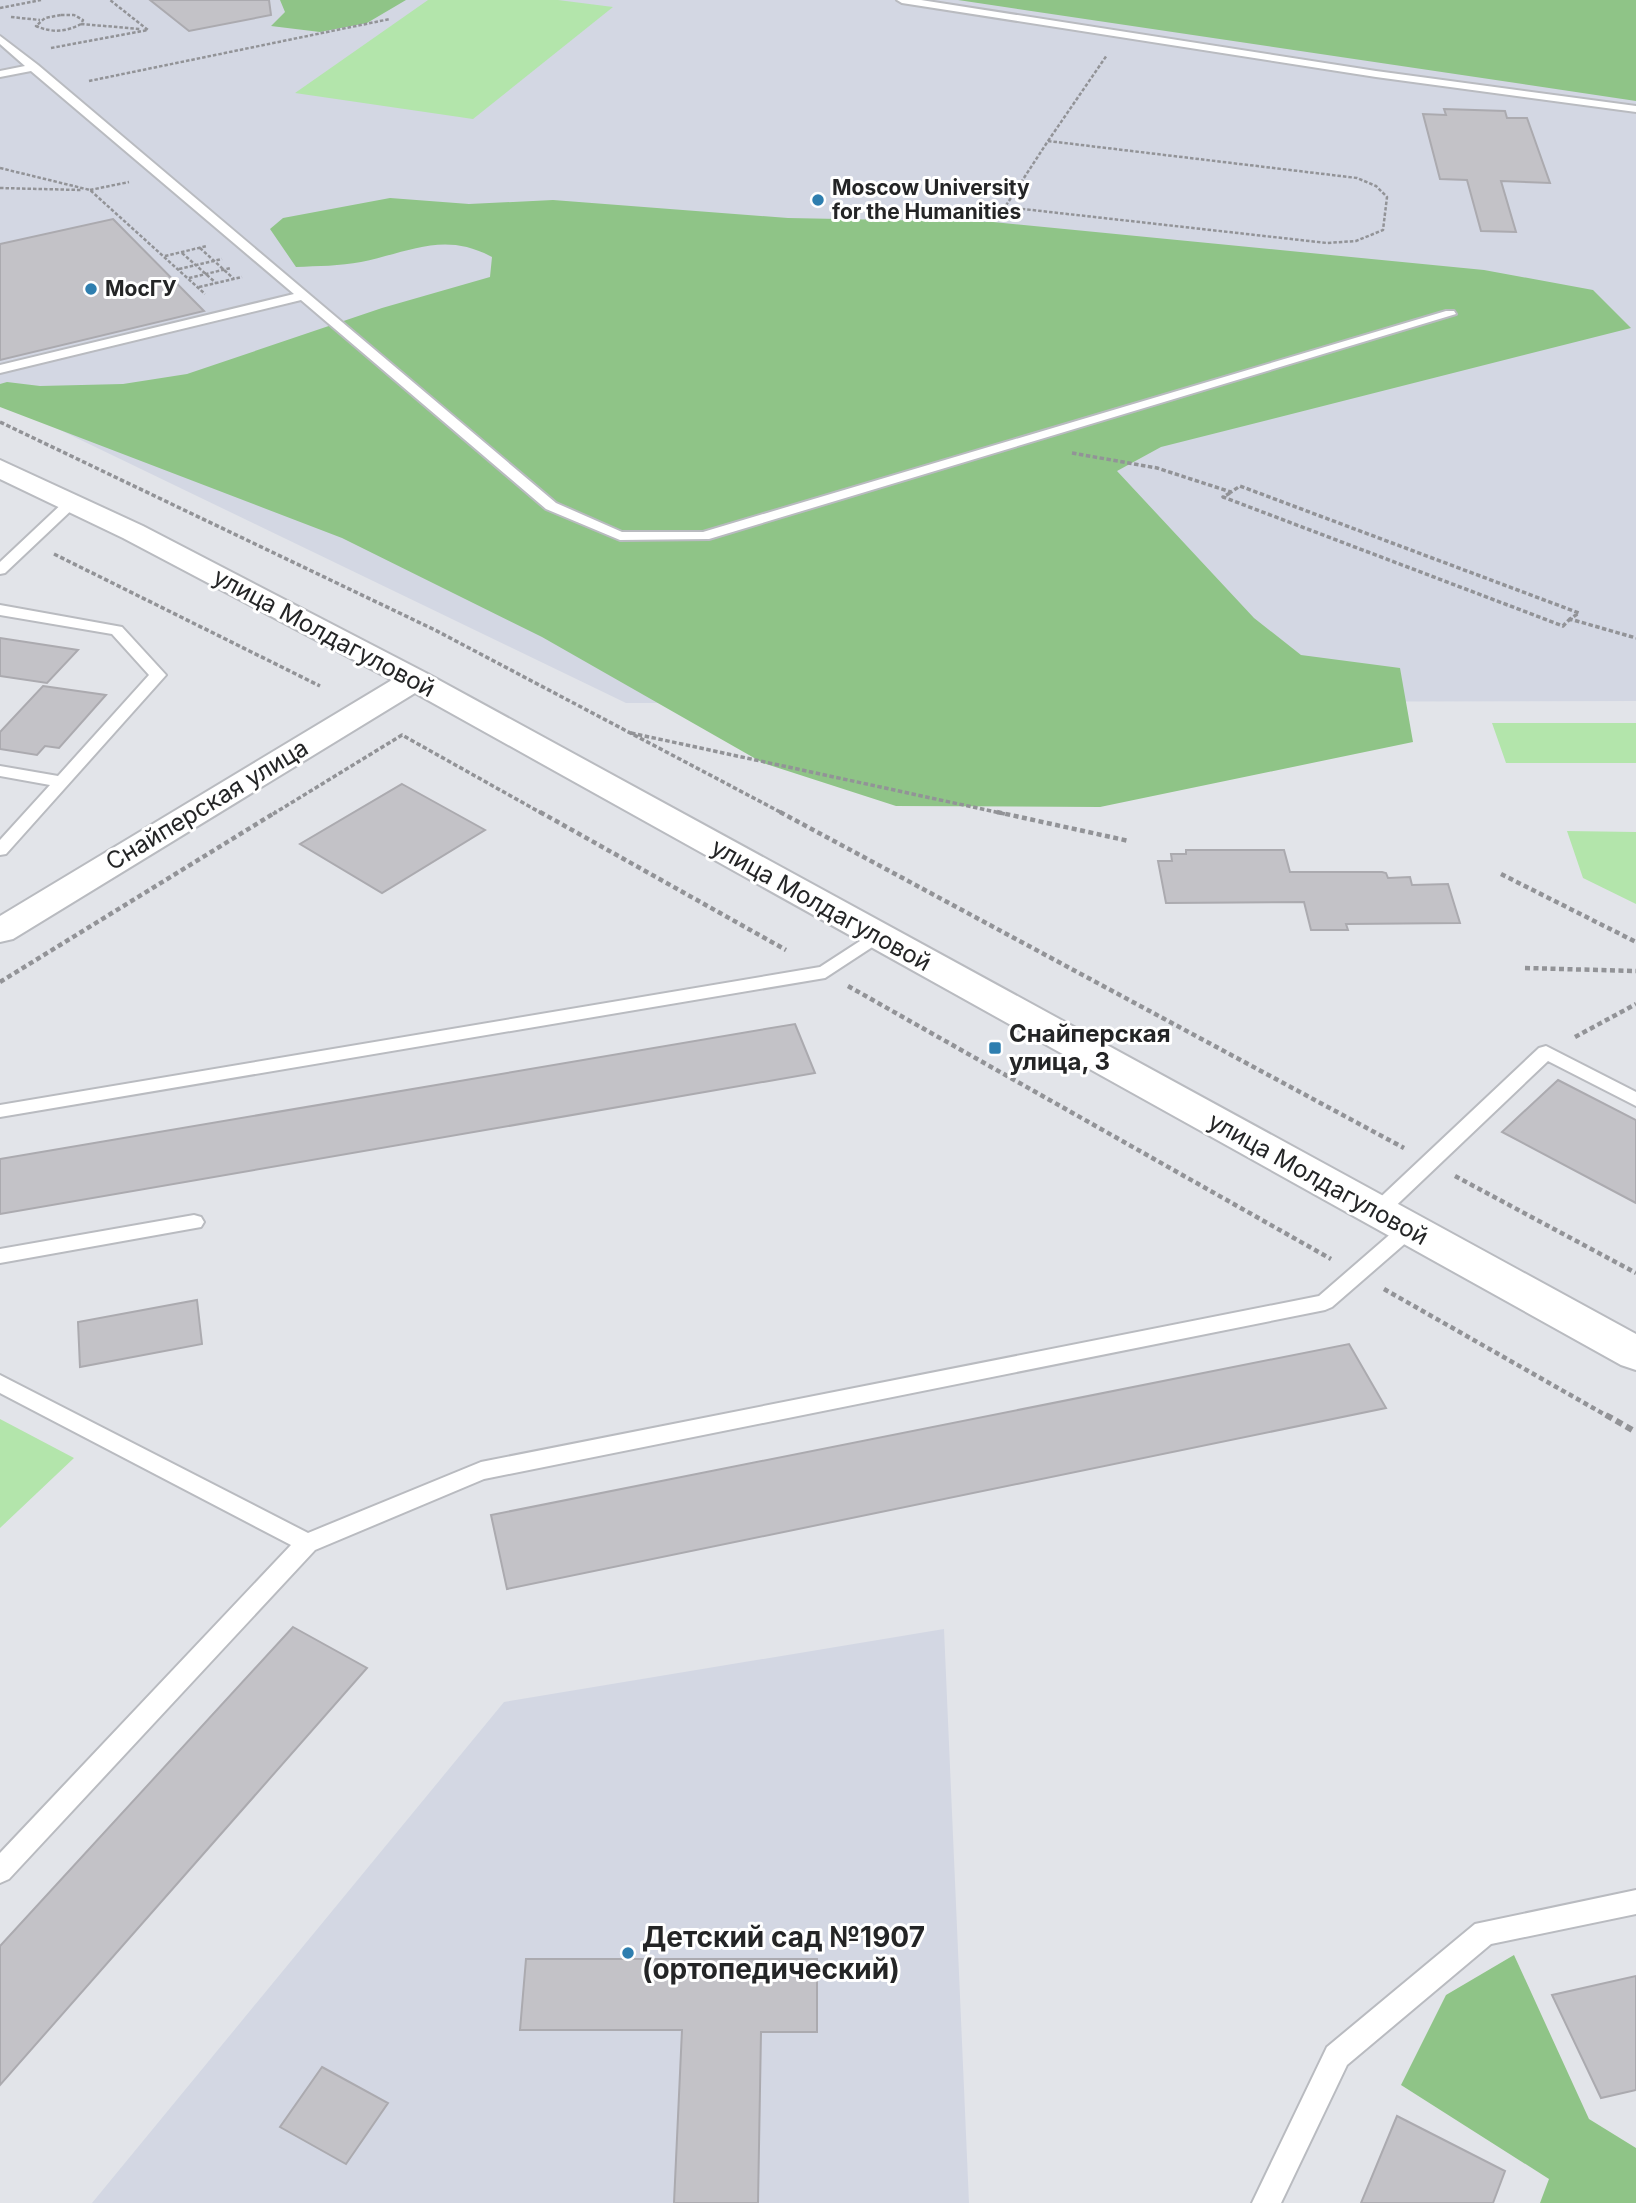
<svg xmlns="http://www.w3.org/2000/svg" width="1636" height="2203" font-family="Inter,sans-serif">
  <style>
    .built { fill: #d3d7e3 }
    .green { fill: #b3e5ab }
    .forest { fill: #8fc487 }
    .building { fill: #c3c2c7; stroke: #abaaaf; stroke-width: 2 }
    .lines { fill: none; stroke-linecap: round; stroke-linejoin: round }
    .lane-casing { stroke: #b9bbc0; stroke-width: 4 }
    .secondary-casing { stroke: #b9bbc0; stroke-width: 4 }
    .path-far3 { stroke: #929397; stroke-width: 2.5; stroke-dasharray: 3.5 2; stroke-linecap: butt }
    .path-far2 { stroke: #929397; stroke-width: 3.5; stroke-dasharray: 4.5 2.5; stroke-linecap: butt }
    .path-far1 { stroke: #929397; stroke-width: 4.5; stroke-dasharray: 5 3.5; stroke-linecap: butt }
    .path { stroke: #929397; stroke-width: 6; stroke-dasharray: 7 4.5; stroke-linecap: butt }
    .lane { fill: #fff; fill-rule: evenodd }
    .secondary { fill: #fff; fill-rule: evenodd }
    .poi-dot { fill: #2e7eaf; stroke: #fff; stroke-width: 2.5 }
    .labels { text-anchor: middle; stroke-width: 6; stroke-linejoin: round; paint-order: stroke }
    .far-poi-label { font-size: 21px; font-weight: bold; fill: #242526; stroke: #fff; text-anchor: start }
    .street-label { font-size: 24px; fill: #242526; stroke: #fff }
    .poi-label { font-size: 24px; font-weight: bold; fill: #242526; stroke: #fff; text-anchor: start }
    .near-poi-label { font-size: 28px; font-weight: bold; fill: #242526; stroke: #fff; text-anchor: start }
  </style>
  <rect width="100%" height="100%" fill="#e2e4e9"/>
  <path class="built" d="M 0,0 L 1636,0 L 1636,701 L 626,703 L 0,401 Z
    M 944,1629 L 969,2203 L 92,2203 L 504,1702 Z"/>
  <path class="green" d="M 428,0 L 558,0 L 613,7 L 473,119 L 295,93 Z
    M 1492,723 L 1636,723 L 1636,763 L 1506,763 Z
    M 1567,831 L 1636,832 L 1636,904 L 1583,878 Z
    M 0,1419 L 74,1458 L 0,1528 Z"/>
  <path class="forest" d="M 280,0 L 406,0 L 367,23 L 320,32 L 271,26 L 285,12 Z
    M 958,0 L 1636,0 L 1636,101 Z
    M 390,198 L 469,204 L 553,200 L 788,218 L 993,222 L 1484,270 L 1593,290 L 1631,328 L 1161,447 L 1117,471 L 1254,618 L 1301,655 L 1400,668 L 1413,742 L 1100,807 L 896,806 L 763,763 L 542,637 L 342,538 L 0,407 L 0,384 L 7,382 L 40,386 L 123,384 L 187,374 L 382,308 L 490,277 L 492,257 C 444,231 410,252 361,262 C 340,266 318,266 296,267 L 270,229 L 283,218 Z
    M 1514,1955 L 1589,2119 L 1636,2148 L 1636,2203 L 1540,2203 L 1549,2179 L 1401,2085 L 1446,1995 Z"/>
  <path class="building" d="M 150,0 L 269,0 L 271,15 L 189,31 Z
    M 1444,109 L 1505,111 L 1507,118 L 1527,118 L 1550,183 L 1501,181 L 1516,232 L 1481,231 L 1467,180 L 1440,179 L 1423,114 L 1446,115 Z
    M 113,219 L 204,311 L 0,360 L 0,244 Z
    M 0,638 L 78,650 L 47,683 L 0,676 Z
    M 43,686 L 106,695 L 59,748 L 45,746 L 37,755 L 0,749 L 0,732 Z
    M 402,784 L 485,830 L 382,893 L 300,844 Z
    M 1186,850 L 1284,850 L 1290,872 L 1382,872 L 1386,873 L 1388,878 L 1410,877 L 1412,885 L 1448,884 L 1460,923 L 1346,924 L 1348,930 L 1311,930 L 1304,902 L 1166,903 L 1158,861 L 1172,861 L 1171,854 L 1186,854 Z
    M 795,1024 L 815,1073 L 0,1214 L 0,1159 Z
    M 1558,1080 L 1636,1120 L 1636,1203 L 1502,1132 Z
    M 197,1300 L 202,1344 L 80,1367 L 78,1322 Z
    M 1349,1344 L 1386,1408 L 507,1589 L 491,1515 Z
    M 293,1627 L 367,1668 L 0,2085 L 0,1946 Z
    M 526,1959 L 817,1959 L 817,2032 L 761,2032 L 758,2203 L 674,2203 L 682,2030 L 520,2030 Z
    M 1636,1976 L 1636,2090 L 1601,2098 L 1552,1995 Z
    M 322,2067 L 388,2103 L 346,2164 L 280,2127 Z
    M 1397,2116 L 1505,2171 L 1493,2203 L 1361,2203 Z"/>
  <g class="lines">
    <defs>
      <path id="lane" d="M 897,0 L 921,0 L 1376,71 L 1636,106 L 1636,112 L 1376,77 L 902,3 Z
        M 0,36 L 38,65 L 556,503 L 622,532 L 703,532 L 1446,311 L 1454,311 L 1456,314 L 709,539 L 620,540 L 546,509 L 301,300 L 0,373 L 0,365 L 294,294 L 31,71 L 0,77 L 0,71 L 25,66 L 0,44 Z
        M 72,498 L 77,499 L 77,505 L 5,573 L 0,574 L 0,562 L 67,499 Z
        M 0,605 L 122,627 L 166,675 L 6,854 L 0,855 L 0,840 L 50,785 L 0,776 L 0,766 L 58,776 L 149,675 L 112,634 L 0,615 Z
        M 877,930 L 886,936 L 883,940 L 825,978 L 0,1117 L 0,1105 L 820,967 Z
        M 1546,1046 L 1636,1092 L 1636,1106 L 1548,1061 L 1384,1217 L 1370,1217 L 1367,1212 L 1370,1207 L 1539,1048 Z
        M 194,1215 L 201,1217 L 204,1222 L 201,1227 L 0,1263 L 0,1249 Z
        M 1409,1222 L 1416,1224 L 1419,1229 L 1416,1234 L 1332,1307 L 1325,1310 L 484,1479 L 315,1550 L 9,1879 L 0,1883 L 0,1853 L 291,1545 L 0,1393 L 0,1375 L 308,1533 L 481,1462 L 1319,1296 L 1402,1224 Z
        M 1636,1890 L 1636,1914 L 1491,1944 L 1347,2065 L 1281,2203 L 1252,2203 L 1327,2047 L 1475,1924 Z"/>
      <path id="secondary" d="M 0,460 L 143,526 L 426,673 L 1636,1334 L 1636,1370 L 1621,1365 L 415,693 L 13,939 L 0,942 L 0,916 L 392,680 L 123,538 L 0,479 Z"/>
    </defs>
    <use href="#lane" class="lane-casing"/>
    <use href="#secondary" class="secondary-casing"/>
    <path class="path-far3" d="M 0,8 L 41,0
      M 61,15 L 74,15 L 83,20 L 81,24 C 66,32 52,33 36,26 L 45,18 Z
      M 11,17 L 40,20
      M 81,24 L 140,29
      M 51,48 L 148,30 L 110,0
      M 89,81 L 390,19
      M 1048,141 L 1357,178 L 1376,186 L 1387,197 L 1383,230 L 1356,241 L 1327,243 L 1005,207 Z
      M 1048,141 L 1107,55
      M 0,168 L 90,190 L 205,294
      M 0,188 L 81,190
      M 90,190 L 129,182
      M 200,248 L 234,279
      M 182,253 L 216,283
      M 165,256 L 207,246
      M 179,269 L 222,259
      M 189,278 L 231,268
      M 199,287 L 242,277"/>
    <path class="path-far2" d="M 0,422 L 435,630 L 784,814
      M 1072,453 L 1157,468 L 1231,492 L 1240,486 L 1579,613 L 1570,619 L 1636,638
      M 1230,493 L 1223,497 L 1563,626 L 1570,619
      M 54,554 L 320,686
      M 631,733 L 1005,814
      M 273,814 L 402,735 L 543,814"/>
    <path class="path-far1" d="M 540,812 L 786,950
      M 780,812 L 1404,1148
      M 997,812 L 1129,841
      M 1501,874 L 1636,942
      M 1525,968 L 1636,971
      M 0,982 L 276,812
      M 848,986 L 1331,1259
      M 1575,1037 L 1636,1004
      M 1455,1176 L 1636,1273
      M 1384,1289 L 1609,1417"/>
    <path class="path" d="M 1606,1415 L 1636,1432"/>
    <use href="#lane" class="lane"/>
    <use href="#secondary" class="secondary"/>
  </g>
  <g class="poi-dot">
    <circle cx="818" cy="200" r="7"/>
    <circle cx="91" cy="289" r="7"/>
    <rect x="988" y="1041" width="14" height="14" rx="3.5"/>
    <circle cx="628" cy="1953" r="7"/>
  </g>
  <g class="labels">
    <g class="far-poi-label">
      <text x="832" y="195">Moscow University<tspan x="832" dy="24">for the Humanities</tspan></text>
      <text x="105" y="296">МосГУ</text>
    </g>
    <g class="street-label">
      <text transform="translate(324 633) rotate(28)" y="8">улица Молдагуловой</text>
      <text transform="translate(207 805) rotate(-31)" y="8">Снайперская улица</text>
      <text transform="translate(821 905) rotate(29)" y="8">улица Молдагуловой</text>
      <text transform="translate(1318 1179) rotate(29)" y="8">улица Молдагуловой</text>
    </g>
    <g class="poi-label">
      <text x="1009" y="1042">Снайперская<tspan x="1009" dy="28">улица, 3</tspan></text>
    </g>
    <g class="near-poi-label">
      <text x="642" y="1947">Детский сад №1907<tspan x="642" dy="32">(ортопедический)</tspan></text>
    </g>
  </g>
</svg>
